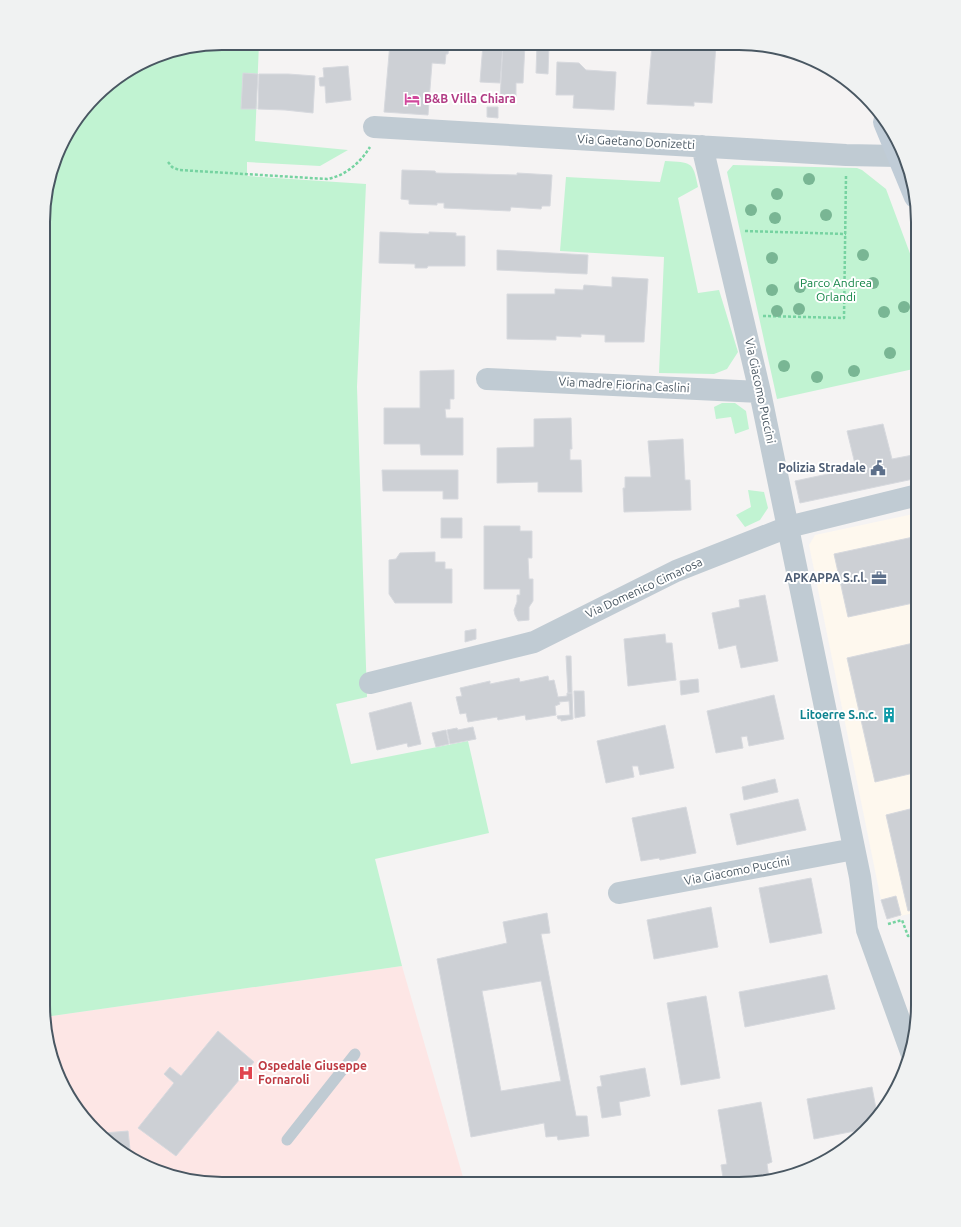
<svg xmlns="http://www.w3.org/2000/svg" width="961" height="1227" font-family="Ubuntu,sans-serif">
	<rect width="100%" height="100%" fill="#f5f3f3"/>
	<path fill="#fef8ee" d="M918,513v399l-31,7 -6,-19 -72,-355 6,-10z"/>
	<path fill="#fde6e5" d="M402,966l63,218h-255l-45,-9 -42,-21 -56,-60 -18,-43 -4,-34z"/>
	<path fill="#c1f3d2" d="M222,43h37l-4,98 93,9 -28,16 -73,-4v14l119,8 -9,203 10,310 -31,7 15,60 117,-23 21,92 -114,26 27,107 -357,51 -2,-12 2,-806 22,-66 37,-46 60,-34z
		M665,161c26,2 28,-1 33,26l-20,11 20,95 21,-3 19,62 -11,17 -13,5 -55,-1 5,-116 -104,-6 6,-74 94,5z
		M733,165l124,3 5,2 24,19 32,86v93l-141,31 -50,-227z
		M722,403h13l11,8 3,18 -14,5 -4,-17 -15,2 -2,-12z
		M748,490l16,2 4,16 -8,12 -15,7 -9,-12 15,-8z"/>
	<path fill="#cdd0d5" stroke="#d7d9de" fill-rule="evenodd" d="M390,43l59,1 -1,10h-2l-1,10 -13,-1 -4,52 -44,-3z
		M483,44h20l-3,39 -20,-1z
		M503,44h22l-2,39h-7v18l-16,-1z
		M537,44h12l-1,30 -12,-1z
		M692,44h24l-4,59 -18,-1v4l-47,-2 5,-59 40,1z
		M557,62l22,1 7,7 30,2 -2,38 -41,-2 1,-13h-18z
		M348,66l3,34 -25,3 -1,-17h-5l-1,-8 5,-1 -1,-9z
		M243,73l15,1 -2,35h-15z
		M259,74h29l27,2 -2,37 -28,-3 -27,-1z
		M487,107h11v11l-11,-1z
		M402,170l33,1 1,2 81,2v-2l35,2 -2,31h-8l-1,3 -30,-2 -1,4 -66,-3v-5h-7v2l-28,-1v-4l-8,-1z
		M380,232l49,2v-2l27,1v3h9v30h-37l-1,2h-12v-4l-36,-1z
		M497,250l91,5 -1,19 -90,-4z
		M612,277l36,2 -4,63h-39v-7l-24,-1v3l-25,-1v4l-49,-1v-45h48v-5l28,1 1,-5 28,2z
		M454,370v29h-4v10h-5l1,9h17v37h-42l-1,-11h-36v-36h36v-37z
		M571,418l1,31h-2v11h11l1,32h-44v-10l-41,1v-35l37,-1v-28z
		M883,424l9,35 26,-5v24l-118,25 -5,-22 61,-13 -9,-37z
		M683,439l2,41h5l1,30 -67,2 -1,-24h2v-11h26l-3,-36z
		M382,470h76v29h-15v-8h-60z
		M441,518h21v20h-21z
		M484,526h36v5h12v27h-4l1,21h4v22l-4,6v13l-11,1 -3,-6 -1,-5 3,-8v-7h3v-6h-36z
		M918,536v66l-70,15 -14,-63z
		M435,552v10h10v7h7v34h-57l-6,-9v-34l7,-1 4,-6z
		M765,595l13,66 -37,7 -5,-23 -17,4 -7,-36 28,-6 -1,-7z
		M476,629v10l-11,3v-11z
		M665,634l1,9h6l4,37 -48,6 -4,-47z
		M918,642v130l-43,10 -28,-124z
		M566,656h5l1,37h-4z
		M548,676l1,5 5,-1 4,17 9,-1v-3h5l1,26 -12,2v-2h-3l-1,-3 13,-1 -1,-14 -10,1 1,2 -5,2 1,9 -30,5 -1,-5 -27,5 -1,-3 -29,5 -2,-9 -6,1 -4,-17 6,-1 -2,-8 30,-7v3l29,-6 1,4z
		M698,679l1,13 -18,3 -1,-14z
		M574,691h10l1,25 -10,2z
		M774,695l10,44 -35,7 -2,-10 -6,1 2,11 -27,5 -9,-42z
		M411,702l10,42 -13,3 -1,-4 -30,7 -8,-37z
		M665,725l9,43 -34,7 -2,-9h-6l2,11 -28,6 -9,-42z
		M473,727l3,12 -26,5 -3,-14 10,-2 1,2z
		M446,730l3,14 -13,3 -4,-14z
		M775,779l3,13 -34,8 -2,-13z
		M798,799l8,31 -69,15 -7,-31z
		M686,807l10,46 -36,7 -1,-2 -18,3 -9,-43z
		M918,807v102l-10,2 -22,-96z
		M811,878l11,55 -52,10 -11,-55z
		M896,896l5,19 -14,4 -6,-19z
		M711,907l7,40 -64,12 -7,-39z
		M547,913l3,20 -9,1 35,182h11l2,20 -31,4 -1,-4 -11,1 -2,-14 -73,14 -34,-178 70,-16 -4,-21zM541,981l20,100 -60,10 -19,-100z
		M827,975l8,34 -90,18 -6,-35z
		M706,996l14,82 -39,7 -14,-82z
		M218,1031l36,31 -78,94 -38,-28 36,-45 -10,-9 6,-7 11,9z
		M645,1068l5,28 -31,6 2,13 -19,3 -5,-31 5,-1 -2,-10z
		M872,1087l5,27 -17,16 -46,9 -7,-40z
		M761,1102l11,60 -5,2 2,14 -19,6h-26l-3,-19 6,-1 -9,-54z
		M128,1131l3,27 -8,-4 -19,-21z"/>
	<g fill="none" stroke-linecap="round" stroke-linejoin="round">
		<path stroke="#76d3a1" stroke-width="2.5" stroke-dasharray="3 2" stroke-linecap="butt" d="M168,162l4,5 7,3 148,9c18,-3 33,-16 43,-32
			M745,231l101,3
			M763,316l81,2 2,-142
			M888,924l14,-4 6,16 10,-2"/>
		<path stroke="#c0cbd3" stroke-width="11" d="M287,1140l68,-86"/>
		<path stroke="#c0cbd3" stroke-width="22" d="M374,127l472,28 52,1
			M702,146l58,246 100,485 7,53 44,122
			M487,379l273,13
			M370,683l164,-41 142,-71 112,-44 130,-32
			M619,893l235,-44"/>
		<path stroke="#c0ccd7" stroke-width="22" d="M884,122l31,75"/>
	</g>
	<g fill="#79b694">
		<circle cx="809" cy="179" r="6"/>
		<circle cx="777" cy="194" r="6"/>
		<circle cx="751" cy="210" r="6"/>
		<circle cx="826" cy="215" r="6"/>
		<circle cx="775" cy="218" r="6"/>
		<circle cx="863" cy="255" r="6"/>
		<circle cx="772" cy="258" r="6"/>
		<circle cx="873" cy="283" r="6"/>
		<circle cx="800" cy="287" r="6"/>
		<circle cx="772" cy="290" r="6"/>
		<circle cx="904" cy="307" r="6"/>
		<circle cx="799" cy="309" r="6"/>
		<circle cx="777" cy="311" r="6"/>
		<circle cx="884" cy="312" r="6"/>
		<circle cx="890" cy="353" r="6"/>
		<circle cx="784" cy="366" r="6"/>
		<circle cx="854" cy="371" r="6"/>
		<circle cx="817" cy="377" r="6"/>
	</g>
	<defs>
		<g id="hotel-bare" transform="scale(1.2)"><path d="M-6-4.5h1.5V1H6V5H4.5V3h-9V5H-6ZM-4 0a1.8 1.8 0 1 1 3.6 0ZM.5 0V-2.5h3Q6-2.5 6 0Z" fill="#d1479c" stroke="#fff" stroke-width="2.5" paint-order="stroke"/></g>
		<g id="civic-bare" transform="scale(1.2)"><path d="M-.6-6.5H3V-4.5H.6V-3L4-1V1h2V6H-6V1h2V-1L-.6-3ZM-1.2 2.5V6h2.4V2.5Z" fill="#5c6f8a" stroke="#fff" stroke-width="2.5" paint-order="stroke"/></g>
		<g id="office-bare" transform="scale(1.2)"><path d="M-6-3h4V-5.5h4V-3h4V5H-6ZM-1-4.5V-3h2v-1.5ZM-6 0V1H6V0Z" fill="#5c6f8a" stroke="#fff" stroke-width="2.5" paint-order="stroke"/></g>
		<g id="building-bare" transform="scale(1.2)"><path d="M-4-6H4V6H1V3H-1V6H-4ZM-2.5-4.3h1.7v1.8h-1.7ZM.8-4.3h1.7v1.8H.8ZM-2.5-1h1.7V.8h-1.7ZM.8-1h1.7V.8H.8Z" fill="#0f9aa8" stroke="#fff" stroke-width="2.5" paint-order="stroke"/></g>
		<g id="hospital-bare" transform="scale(1.2)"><path d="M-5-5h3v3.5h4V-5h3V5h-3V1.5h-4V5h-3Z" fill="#e0444e" stroke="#fff" stroke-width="2.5" paint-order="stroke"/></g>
	</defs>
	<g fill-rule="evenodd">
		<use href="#hotel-bare" x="412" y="99"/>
		<use href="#civic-bare" x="878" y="468"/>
		<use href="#office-bare" x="879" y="578"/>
		<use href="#building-bare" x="889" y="715"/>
		<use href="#hospital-bare" x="246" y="1073"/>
	</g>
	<g text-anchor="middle" stroke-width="4" stroke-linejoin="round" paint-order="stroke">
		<g font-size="12" font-weight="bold" fill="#b23c85" stroke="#fff" text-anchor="start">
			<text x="424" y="103">B&amp;B Villa Chiara</text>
		</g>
		<g font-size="12" fill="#495762" stroke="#fff">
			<text transform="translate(636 142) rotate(3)" y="4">Via Gaetano Donizetti</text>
			<text transform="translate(624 385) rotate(3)" y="4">Via madre Fiorina Caslini</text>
			<text transform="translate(760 391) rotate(78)" y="4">Via Giacomo Puccini</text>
			<text transform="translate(644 588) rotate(-25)" y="4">Via Domenico Cimarosa</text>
			<text transform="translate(737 871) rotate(-11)" y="4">Via Giacomo Puccini</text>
		</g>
		<g font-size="12" fill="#138446" stroke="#fff">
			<text x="836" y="287">Parco Andrea<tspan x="836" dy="14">Orlandi</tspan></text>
		</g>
		<g font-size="12" font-weight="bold" fill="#4e5e75" stroke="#fff" text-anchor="end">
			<text x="866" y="472">Polizia Stradale</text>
			<text x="867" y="582">APKAPPA S.r.l.</text>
		</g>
		<g font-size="12" font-weight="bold" fill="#0d838f" stroke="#fff" text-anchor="end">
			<text x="877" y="719">Litoerre S.n.c.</text>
		</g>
		<g font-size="12" font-weight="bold" fill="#be3a42" stroke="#fff" text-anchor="start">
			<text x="258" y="1070">Ospedale Giuseppe<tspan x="258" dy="14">Fornaroli</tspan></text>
		</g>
	</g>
	<path d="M0 0H961V1227H0ZM222 50H739A172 172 0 0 1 911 222V1005A172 172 0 0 1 739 1177H222A172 172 0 0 1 50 1005V222A172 172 0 0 1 222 50Z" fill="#f0f2f2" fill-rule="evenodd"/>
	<path fill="none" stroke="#495762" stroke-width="2" d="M222 50H739A172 172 0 0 1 911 222V1005A172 172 0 0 1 739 1177H222A172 172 0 0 1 50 1005V222A172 172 0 0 1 222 50Z"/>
</svg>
